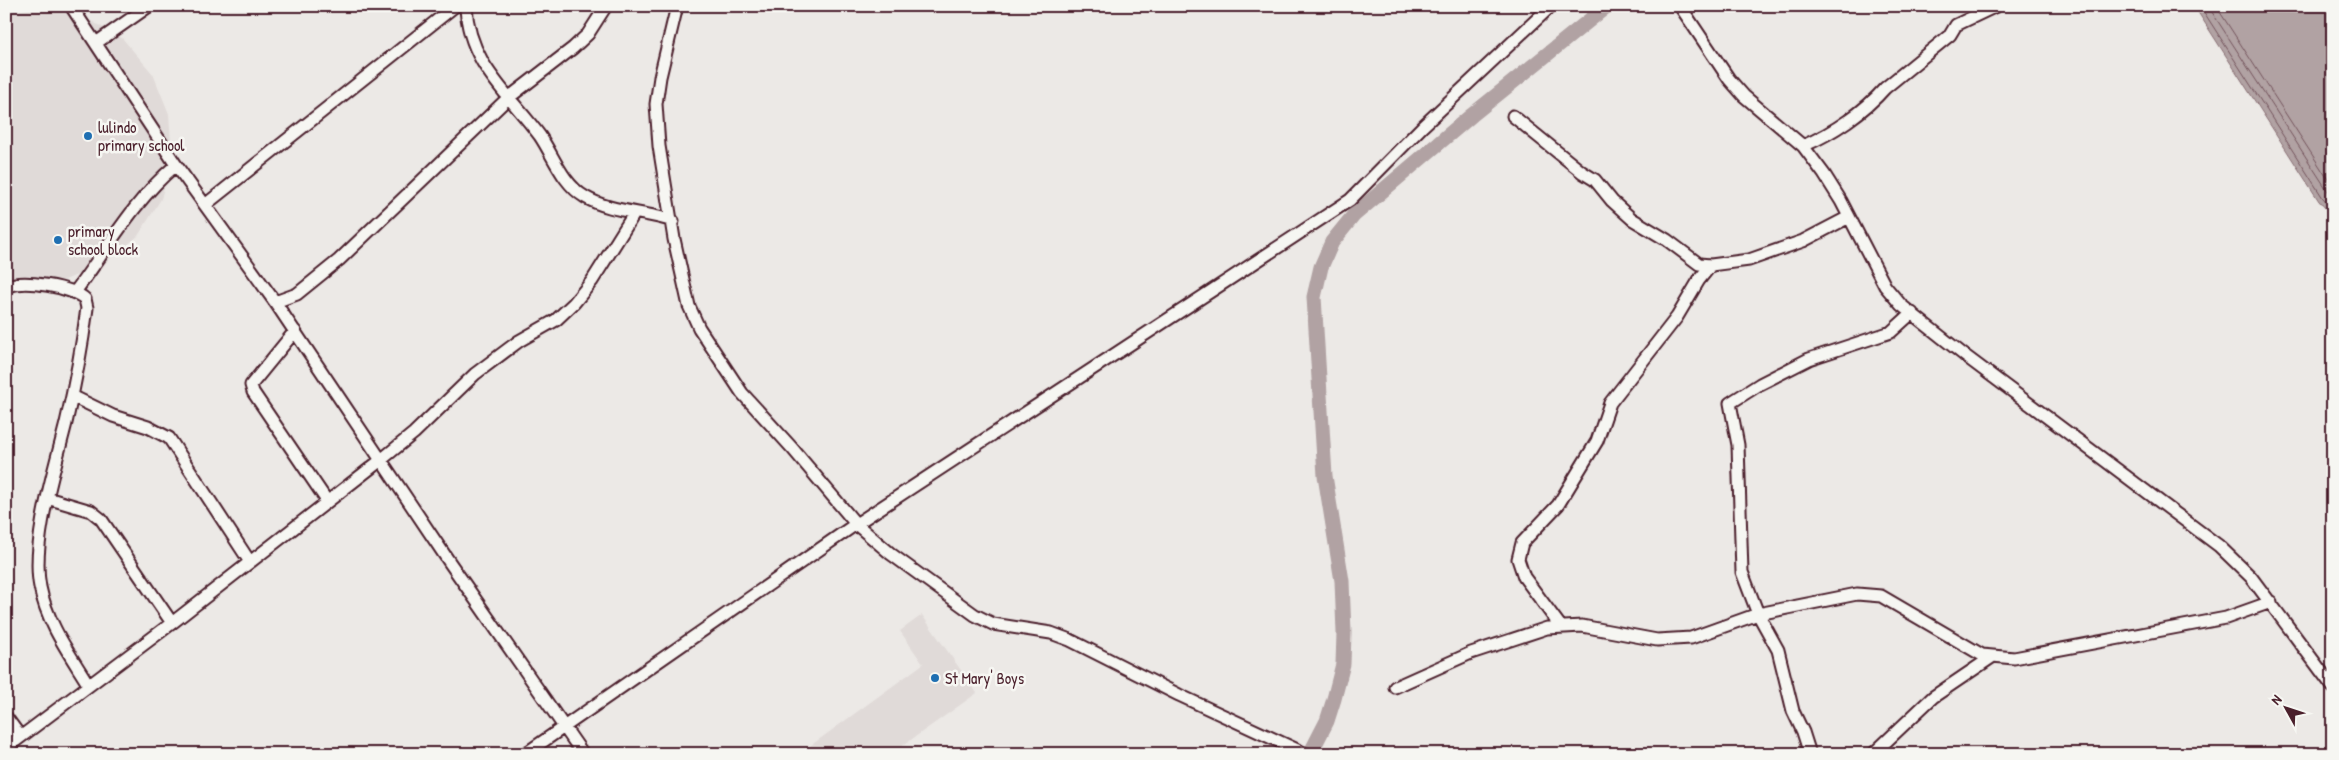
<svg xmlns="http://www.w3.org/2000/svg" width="2339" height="760" font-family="'Patrick Hand',sans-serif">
	<rect width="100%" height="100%" fill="#ece9e6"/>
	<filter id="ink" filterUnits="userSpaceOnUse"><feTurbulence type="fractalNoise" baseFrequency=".02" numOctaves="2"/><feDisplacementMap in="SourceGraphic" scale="10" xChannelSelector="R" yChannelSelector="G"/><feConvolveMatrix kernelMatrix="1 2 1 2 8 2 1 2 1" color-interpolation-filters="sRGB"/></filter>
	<g filter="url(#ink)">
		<path fill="#e0dad8" d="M33,8l47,7 42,23 31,36 16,40 3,43 -11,42 -23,37 -33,27 -40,17 -43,3 -16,-4v-266z
			M922,615l55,78 -86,61h-92l124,-90 -23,-33z"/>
		<path fill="#b1a2a3" stroke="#886e73" d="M2194,6h139v211l-14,-16z"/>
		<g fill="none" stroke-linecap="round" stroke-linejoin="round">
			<path stroke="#73535b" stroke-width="1" d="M2200,6l123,192 10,11
				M2208,6l125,193
				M2216,6l117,181"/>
			<path stroke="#b1a2a3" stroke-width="15" d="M1310,754l17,-33 7,-22 9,-35 1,-31 -2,-52 -17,-105 -11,-179 7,-30 11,-25 22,-27 118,-100 135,-109"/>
			<g stroke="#4a1f2b" stroke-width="15">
				<path id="minor" d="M71,6l105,159 99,137 175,261 133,191
					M466,6c2,57 43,88 74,130 14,21 23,48 45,61 27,16 59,14 88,24
					M677,6l-17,71 -4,27 3,42 15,93 15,67 10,22 43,65 50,55 64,76 35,30 84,61 18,9 58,9 19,7 109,55 127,59
					M1680,6l49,73 15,17 59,50 21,28 17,27 44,85 16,19 63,50 255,191 32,31 82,110
					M96,43l53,-37
					M1513,116l69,56 13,8 17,21 20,18 35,21 32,24 12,1 38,-5 54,-19 46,-24
					M1803,146c30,-13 61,-34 82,-58l65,-53 6,-10 40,-19
					M205,205l250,-199
					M6,287c14,-9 67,0 79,12l2,9c-5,39 -12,77 -21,115 -11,45 -35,119 -26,164 7,36 29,66 48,97
					M75,292c32,-43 59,-92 101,-127
					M275,302l22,-8 42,-34 168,-161 66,-51 15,-14 18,-28
					M295,331l-44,54 2,7 74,109
					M72,396l41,20 35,11 21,11 81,124
					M47,498l44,13 10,8 71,104
					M1561,627l-37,-50 -6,-18 4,-16 36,-38 39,-64 13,-38 67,-86 22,-37 12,-15
					M1395,687l76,-34 76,-25 35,-2 75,14 34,-2 67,-24 99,-20 24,2 101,59 32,3 212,-40 45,-16
					M6,717l14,19
					M6,748l166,-125 209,-163 33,-27 61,-59 44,-33 37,-21 18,-17 18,-22 42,-67
					M525,754l331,-230 494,-324 73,-74 128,-120
					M1810,754l-7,-22 -10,-21 -15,-61 -20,-36 -16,-42 -4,-127 -8,-42 30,-19 49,-25 82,-27 21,-19
					M1873,754l60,-57 59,-40"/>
			</g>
			<use href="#minor" stroke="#f6f6f2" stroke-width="11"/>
		</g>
	</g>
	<g fill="#1f6fb2" stroke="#f6f6f2" stroke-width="2">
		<circle cx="88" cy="136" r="5"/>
		<circle cx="58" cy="240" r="5"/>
		<circle cx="935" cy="678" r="5"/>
	</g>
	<g text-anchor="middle" stroke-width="5" stroke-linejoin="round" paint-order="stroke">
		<g font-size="16" fill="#4a1f2b" stroke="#f6f6f2" text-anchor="start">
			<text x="98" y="133">lulindo<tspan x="98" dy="18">primary school</tspan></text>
			<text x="68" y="237">primary<tspan x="68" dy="18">school block</tspan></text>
			<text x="945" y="684">St Mary' Boys</text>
		</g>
	</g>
	<rect width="2339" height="760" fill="none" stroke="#f6f6f2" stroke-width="25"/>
	<rect x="12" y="12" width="2314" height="735" fill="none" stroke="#4a1f2b" stroke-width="2" filter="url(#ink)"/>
	<g transform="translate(2286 708) rotate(310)" stroke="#f6f6f2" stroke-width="4" paint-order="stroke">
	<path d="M0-4L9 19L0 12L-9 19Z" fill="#4a1f2b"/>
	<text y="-8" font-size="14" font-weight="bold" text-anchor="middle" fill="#4a1f2b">N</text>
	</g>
</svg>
